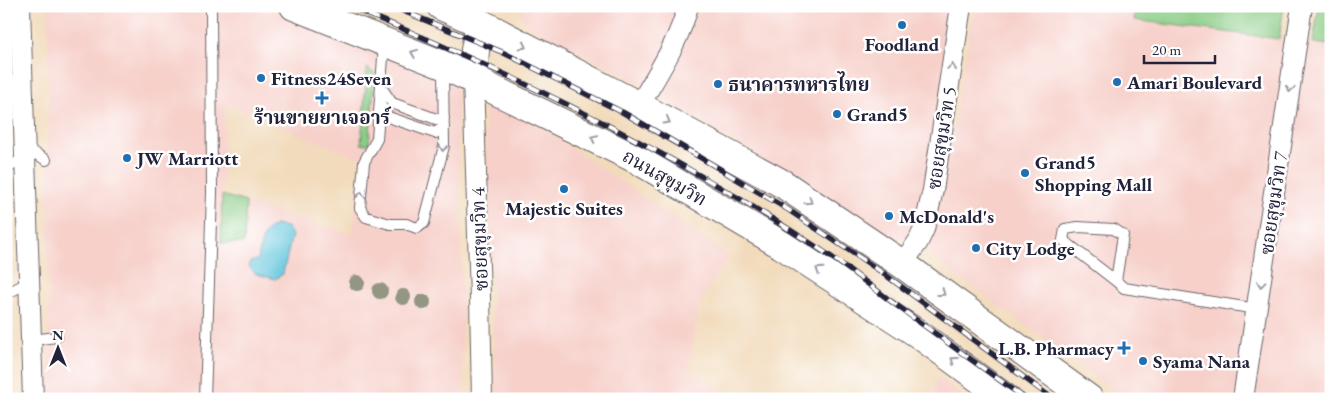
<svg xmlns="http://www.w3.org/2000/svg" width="1337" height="405" font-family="'EB Garamond','Noto Serif Thai',serif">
	<rect width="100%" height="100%" fill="#fff"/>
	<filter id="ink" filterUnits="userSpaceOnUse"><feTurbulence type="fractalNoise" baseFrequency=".02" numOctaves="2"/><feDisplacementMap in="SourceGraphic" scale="10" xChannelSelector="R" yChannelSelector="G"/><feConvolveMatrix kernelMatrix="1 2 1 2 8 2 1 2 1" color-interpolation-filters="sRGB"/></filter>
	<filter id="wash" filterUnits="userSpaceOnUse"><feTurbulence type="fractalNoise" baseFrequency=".0096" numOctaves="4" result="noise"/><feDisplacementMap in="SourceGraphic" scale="20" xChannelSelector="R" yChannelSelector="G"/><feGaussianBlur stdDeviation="1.12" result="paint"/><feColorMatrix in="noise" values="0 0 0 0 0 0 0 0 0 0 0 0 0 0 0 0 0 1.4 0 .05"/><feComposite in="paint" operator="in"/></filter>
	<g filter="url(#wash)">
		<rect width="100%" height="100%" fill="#f2dbbc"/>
		<path fill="#f7d0ca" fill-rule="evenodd" d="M48,6h215l194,76 5,188 1,129h-415zM225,104l135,55 -7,76 -131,-40z
			M517,6h438l-33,213 -6,9 -15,10 -11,2 -252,-158 -104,-52 -12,-13z
			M975,6h161l-1,14 196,25v354h-205l-197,-144z
			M6,98l6,301h-6z
			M492,103l21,5 216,147 -31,51 -10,65 31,15 -1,13h-222l-11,-288z
			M939,378h1l29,21h-36l2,-14z"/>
		<path fill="#88cb83" stroke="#55765f" d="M1136,6h148l-5,33 -145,-19z
			M1319,6h12v39l-18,-2z
			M367,68l8,6 -6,70h-8z
			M222,195l24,7 -2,41h-23z"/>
		<path fill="#5fc4dc" stroke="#40738c" d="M275,225l12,2 5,8 -9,39 -8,5 -19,-5 -7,-7 1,-5 8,-3c3,-13 3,-28 17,-34z"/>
	</g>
	<g filter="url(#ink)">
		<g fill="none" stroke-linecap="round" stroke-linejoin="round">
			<g stroke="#6b6368" stroke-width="12">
				<path id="lane" d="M384,44l-7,95 -13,23 -4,46 6,9 24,7h16l11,4 7,-5 20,-77 -1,-78
					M381,87l11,16 47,17 5,-2
					M380,104l8,13 47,16 9,-6
					M25,147l21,13
					M6,169l19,-12
					M1116,281l7,-46 -9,-6 -36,-2 -13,2 -2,11 53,41 8,7 133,21
					M6,294l23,-12
					M31,340l26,-3
					M205,399l7,-206 -1,-187
					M977,399l7,-16"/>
			</g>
			<g stroke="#6b6368" stroke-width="22">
				<path id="street" d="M20,6l13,393
					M473,78l7,220 2,101
					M639,106c18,-32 40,-64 49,-100
					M902,264l16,-22 6,-13 9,-39 28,-184
					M1243,399l59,-393"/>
			</g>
			<g stroke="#6b6368" stroke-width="30">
				<path id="primary" d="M294,6l149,59 195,95 142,84 137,89 90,66
					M441,6l39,17 159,83 144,78 119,80 187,135
					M473,78l2,-28 5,-27"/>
			</g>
			<use href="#lane" stroke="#fff" stroke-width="10"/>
			<use href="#street" stroke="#fff" stroke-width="20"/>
			<use href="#primary" stroke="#fff" stroke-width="28"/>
			<g stroke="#22223b" stroke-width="5.5">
				<path id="rail" d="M348,6c163,66 320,144 467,240 25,16 49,35 73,53 46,34 92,67 138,100
					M391,6l111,46 122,61 74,43 89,53 96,64 170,126"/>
			</g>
			<use href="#rail" stroke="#fff" stroke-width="4" stroke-dasharray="11" stroke-linecap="butt"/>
		</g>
		<g fill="#939683">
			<circle cx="357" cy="283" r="8"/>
			<circle cx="380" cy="291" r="8"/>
			<circle cx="403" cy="297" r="8"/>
			<circle cx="423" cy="302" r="8"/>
		</g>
		<defs><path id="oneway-chevron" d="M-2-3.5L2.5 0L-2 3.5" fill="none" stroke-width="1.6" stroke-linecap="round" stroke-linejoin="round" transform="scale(1.25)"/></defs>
		<g stroke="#9c9ca7">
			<use href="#oneway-chevron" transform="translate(523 46) rotate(27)"/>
			<use href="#oneway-chevron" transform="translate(414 53) rotate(-158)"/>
			<use href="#oneway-chevron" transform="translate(952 67) rotate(-82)"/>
			<use href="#oneway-chevron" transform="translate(1290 89) rotate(98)"/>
			<use href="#oneway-chevron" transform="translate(667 121) rotate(29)"/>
			<use href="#oneway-chevron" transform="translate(594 138) rotate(-154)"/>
			<use href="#oneway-chevron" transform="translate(443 148) rotate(99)"/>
			<use href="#oneway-chevron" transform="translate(361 195) rotate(-84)"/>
			<use href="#oneway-chevron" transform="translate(809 201) rotate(34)"/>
			<use href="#oneway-chevron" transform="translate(819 270) rotate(-147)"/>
			<use href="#oneway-chevron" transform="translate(1261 284) rotate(98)"/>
			<use href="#oneway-chevron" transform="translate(942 293) rotate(36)"/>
			<use href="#oneway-chevron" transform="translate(954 360) rotate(-144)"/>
		</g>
	</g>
	<g fill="#1f6fb2" stroke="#fff" stroke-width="2">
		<circle cx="902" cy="25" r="5"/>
		<circle cx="261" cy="78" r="5"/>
		<circle cx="1117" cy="82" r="5"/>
		<circle cx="718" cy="84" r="5"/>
		<path d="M319.5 90.5h5v5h5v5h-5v5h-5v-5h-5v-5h5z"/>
		<circle cx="837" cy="114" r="5"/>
		<circle cx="127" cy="158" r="5"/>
		<circle cx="1025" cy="173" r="5"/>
		<circle cx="564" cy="189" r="5"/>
		<circle cx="889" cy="216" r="5"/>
		<circle cx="976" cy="248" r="5"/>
		<path d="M1121.5 340.5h5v5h5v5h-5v5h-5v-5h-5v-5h5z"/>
		<circle cx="1143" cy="361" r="5"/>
	</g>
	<g text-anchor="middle" stroke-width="5" stroke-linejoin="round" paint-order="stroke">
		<g font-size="19" font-weight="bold" fill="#22223b" stroke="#fff" text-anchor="start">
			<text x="902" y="51" text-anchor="middle">Foodland</text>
			<text x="271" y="85">Fitness24Seven</text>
			<text x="1127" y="89">Amari Boulevard</text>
			<text x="728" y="91">ธนาคารทหารไทย</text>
			<text x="847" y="121">Grand5</text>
			<text x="322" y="124" text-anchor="middle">ร้านขายยาเจอาร์</text>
			<text x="137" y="165">JW Marriott</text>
			<text x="1035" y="169">Grand5<tspan x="1035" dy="22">Shopping Mall</tspan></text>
			<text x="564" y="215" text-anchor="middle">Majestic Suites</text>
			<text x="899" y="223">McDonald's</text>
			<text x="986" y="255">City Lodge</text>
			<text x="1114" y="355" text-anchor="end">L.B. Pharmacy</text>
			<text x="1153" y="368">Syama Nana</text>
		</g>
		<g font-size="19" fill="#22223b" stroke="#fff">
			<text transform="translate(941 138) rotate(-81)" y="7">ซอยสุขุมวิท 5</text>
			<text transform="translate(665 177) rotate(30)" y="7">ถนนสุขุมวิท</text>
			<text transform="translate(1273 203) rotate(-82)" y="7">ซอยสุขุมวิท 7</text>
			<text transform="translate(479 239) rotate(-92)" y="7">ซอยสุขุมวิท 4</text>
		</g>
	</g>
	<rect width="1337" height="405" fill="none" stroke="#fff" stroke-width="25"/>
	<g transform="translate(58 348)" stroke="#ffffff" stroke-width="4" paint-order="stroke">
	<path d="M0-4L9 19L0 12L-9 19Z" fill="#22223b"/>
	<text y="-8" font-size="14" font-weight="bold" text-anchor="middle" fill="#22223b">N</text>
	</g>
	<path d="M1144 55v8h71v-8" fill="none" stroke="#22223b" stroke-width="2.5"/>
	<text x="1152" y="55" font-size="15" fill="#22223b" stroke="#ffffff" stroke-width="4" paint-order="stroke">20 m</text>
</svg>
